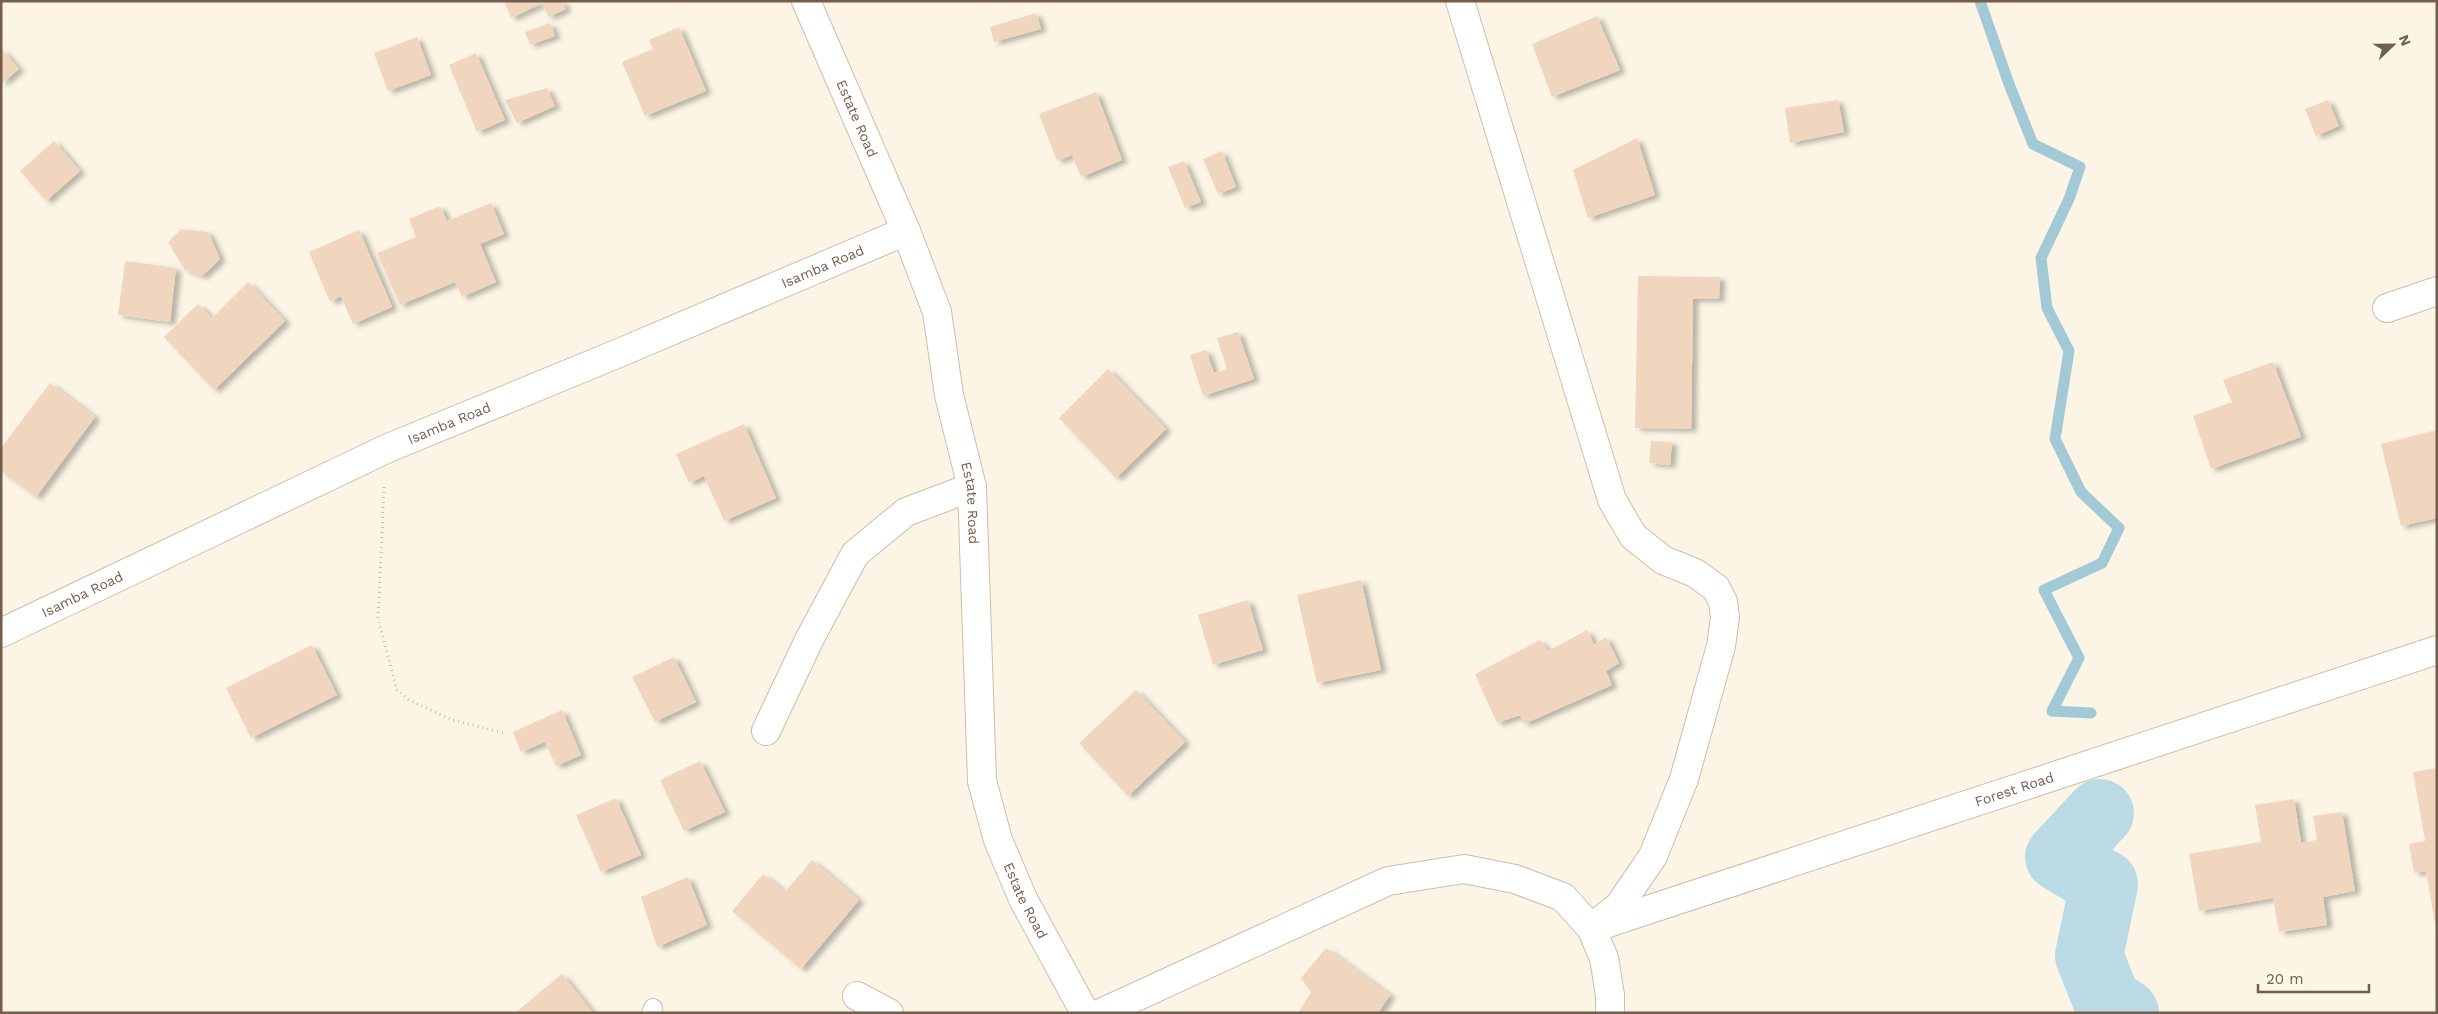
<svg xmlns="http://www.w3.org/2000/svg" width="2438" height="1014" font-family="'Work Sans',sans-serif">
	<defs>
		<filter id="shadow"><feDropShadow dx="5.5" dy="3" stdDeviation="2.5" flood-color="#0004"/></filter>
	</defs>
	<rect width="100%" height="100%" fill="#fcf5e5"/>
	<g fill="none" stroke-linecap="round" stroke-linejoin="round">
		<path stroke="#a1cad6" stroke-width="11" d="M1980,1l29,83 24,60 47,23 -11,32 -28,59 6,50 22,43 -14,88 26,53 38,36 -17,35 -58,27 35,68 -27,53 39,2"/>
		<path stroke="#badbe5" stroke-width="68" d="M2100,813l-41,44 45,27 -15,72 18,45 18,12"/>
	</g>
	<path fill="#f0d6be" filter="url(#shadow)" d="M504,1h58l4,8 -18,8 -5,-14 -32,15z
		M1036,13l5,16 -47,13 -4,-15z
		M1597,16l23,54 -68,27 -20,-53z
		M550,23l5,13 -25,9 -5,-13z
		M679,27l27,64 -61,25 -23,-54 31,-13 -4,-9z
		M417,37l14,38 -43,16 -14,-38z
		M1,48l18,21 -18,15z
		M476,53l29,67 -28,12 -28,-67z
		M547,88l8,18 -38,17 -12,-23z
		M1096,92l26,68 -41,17 -9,-22 -15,6 -18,-47z
		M1838,100l6,32 -54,11 -5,-35z
		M2328,100l11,26 -23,10 -11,-27z
		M1637,138l18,57 -67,23 -15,-48z
		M54,141l26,30 -34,30 -26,-30z
		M1222,151l14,36 -18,7 -15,-35z
		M1184,161l17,41 -16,6 -17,-41z
		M491,203l13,31 -24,10 16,38 -34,15 -7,-15 -55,23 -23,-52 39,-16 -7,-18 31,-13 7,15z
		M181,229l27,3 12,27 -18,17 -17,-6 -17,-28z
		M359,230l33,77 -39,17 -12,-28 -11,6 -21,-50z
		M125,261l51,7 -6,54 -52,-7z
		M1638,276l82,1 -1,22h-26l-2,130 -56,-1z
		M248,282l37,39 -71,69 -50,-53 34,-33 14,14z
		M1238,332l16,47 -51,17 -13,-41 16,-5 8,23 13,-4 -10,-31z
		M2273,362l28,75 -90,32 -18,-53 39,-14 -9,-22z
		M1108,369l58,60 -50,49 -57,-60z
		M50,383l45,34 -59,80 -35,-26v-23z
		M744,424l32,74 -52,23 -20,-45 -15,7 -13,-29z
		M2437,430v88l-36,8 -20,-82z
		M1651,441l21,1 -2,23 -21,-2z
		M1361,580l20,90 -64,13 -20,-88z
		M1248,600l15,50 -50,15 -15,-50z
		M1587,630l7,15 12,-8 13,26 -13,8 6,14 -88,39 -4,-9 -23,8 -22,-49 65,-34 8,11z
		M312,645l25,50 -86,43 -25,-50z
		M674,657l22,45 -41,20 -23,-45z
		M1136,690l49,52 -57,54 -49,-53z
		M562,710l19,45 -25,11 -11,-24 -24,10 -8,-20z
		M700,761l25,51 -41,19 -24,-51z
		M2437,768v161l-1,1 -10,-59 -12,2 -5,-29 16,-3 -12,-69z
		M616,798l25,57 -40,17 -25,-57z
		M2294,799l7,44 16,-3 -4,-24 29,-4 13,79 -32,6 4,28 -48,7 -6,-34 -74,13 -10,-57 72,-12 -6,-37z
		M812,860l47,40 -58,69 -69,-58 31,-37 22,18z
		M688,877l19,48 -50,22 -16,-50z
		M1326,948l64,47 -12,18h-80l13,-21 -10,-14z
		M562,974l31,39h-78z"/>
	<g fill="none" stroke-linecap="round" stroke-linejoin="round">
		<g stroke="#cdbdac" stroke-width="20">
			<path id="lane" d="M651,1013l2,-5"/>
		</g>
		<g stroke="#cdbdac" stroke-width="30">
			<g id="street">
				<path id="s1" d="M806,1l100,230 31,81 12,83 23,92 10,294 16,59 25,59 62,114"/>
				<path d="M1460,1l152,499 21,36 30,24 32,13 21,15 7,14 2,15 -4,29 -37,133 -31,77 -34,50 -28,22"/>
				<path d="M2387,308l50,-17"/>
				<path id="s2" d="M1,633l385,-184 233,-96 287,-122"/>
				<path d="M766,731l43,-91 46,-86 51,-42 66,-25"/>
				<path id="s3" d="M1602,925l835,-275"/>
				<path d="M857,996l32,17"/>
				<path d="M1101,1013l287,-132 76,-12 51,10 48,18 28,31 13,30 6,37v18"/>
			</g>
		</g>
		<path stroke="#d5b9a1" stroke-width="3" stroke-dasharray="1 4" stroke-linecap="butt" d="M384,487l-6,132 19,71 12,10 43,20 53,13"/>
		<use href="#lane" stroke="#fff" stroke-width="18"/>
		<use href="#street" stroke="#fff" stroke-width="28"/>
	</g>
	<g text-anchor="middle" stroke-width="4.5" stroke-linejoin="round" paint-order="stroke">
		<g font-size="14" fill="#745d4b" stroke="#fef8eb">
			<text dy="5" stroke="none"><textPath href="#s1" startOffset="128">Estate Road</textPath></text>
			<text dy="5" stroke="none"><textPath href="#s2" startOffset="900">Isamba Road</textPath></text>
			<text dy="5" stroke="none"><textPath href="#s2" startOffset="495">Isamba Road</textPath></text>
			<text dy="5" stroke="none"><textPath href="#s1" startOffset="532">Estate Road</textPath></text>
			<text dy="5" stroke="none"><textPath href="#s2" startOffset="90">Isamba Road</textPath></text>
			<text dy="5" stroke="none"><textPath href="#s3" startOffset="434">Forest Road</textPath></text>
			<text dy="5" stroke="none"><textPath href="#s1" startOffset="938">Estate Road</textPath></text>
		</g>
	</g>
	<rect width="2438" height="1014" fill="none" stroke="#745d4b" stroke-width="5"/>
	<g transform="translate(2393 45) rotate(68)" stroke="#fef8eb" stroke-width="4" paint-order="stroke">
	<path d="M0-4L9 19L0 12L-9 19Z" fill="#745d4b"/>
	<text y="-8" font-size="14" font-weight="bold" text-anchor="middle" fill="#745d4b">N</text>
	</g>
	<path d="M2258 984v8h111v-8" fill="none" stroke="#745d4b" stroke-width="2.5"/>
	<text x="2266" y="984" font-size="15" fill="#745d4b" stroke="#fef8eb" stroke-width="4" paint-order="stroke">20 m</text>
</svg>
